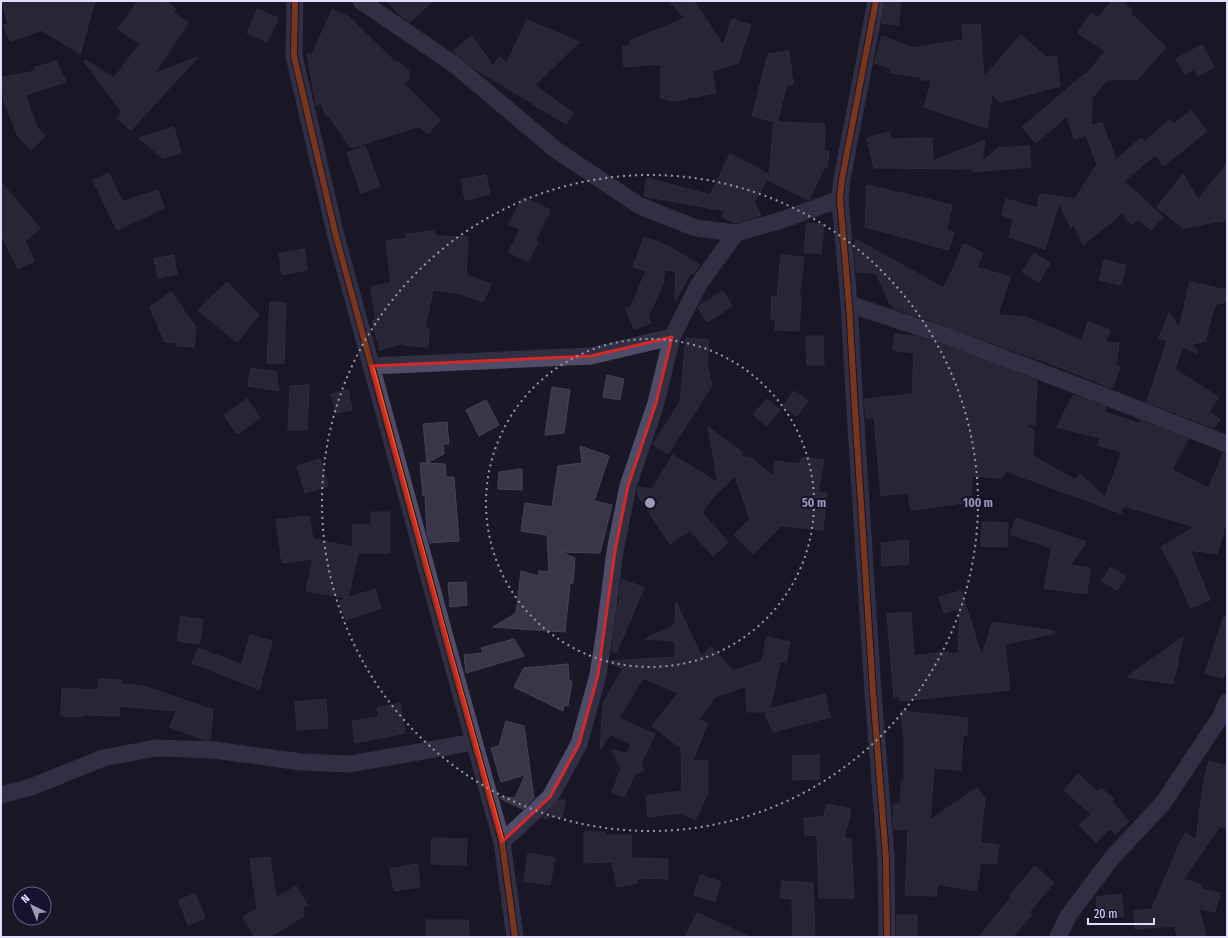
<svg xmlns="http://www.w3.org/2000/svg" width="1228" height="938" font-family="'Fira Sans Condensed',sans-serif">
	<rect width="100%" height="100%" fill="#1a1727"/>
	<path fill="#3a3648" stroke="#48425a" d="M2,1h93l-15,53 -38,-24 -32,11 -6,-16 4,-1z
		M138,1h28l10,8 -3,3 15,11 -34,51 44,-17 -67,73 -14,-12 5,-6 -38,-51 1,-1 29,18 26,-34 -22,-15z
		M387,1h46l-23,21 -11,-8z
		M669,1h25l29,44 9,-26 19,6 -13,38 -26,8 4,22 -43,8 -12,-3v-34l-37,3 -2,-21h8v-5l55,-23z
		M886,1h15l-3,24 -16,-2z
		M1112,1h9l11,9 -2,3 36,34 -28,32 -31,1 -15,18 -1,27 11,-2 14,37 25,-22 4,4 24,-22 5,4 17,-13 16,20 -44,35 -7,-12 -32,27 39,36 -12,13 -13,-11 -6,6 -10,-12 -39,32 -9,-21 -3,4 -12,-25 -14,46 -36,-12 5,-18 -12,-4 4,-16 31,9 3,-14 35,5 22,-35 -11,-29 -12,4 -7,-23 -31,27 -14,-16 63,-53h2l18,-23 -27,-18 13,-20 7,5z
		M257,9l21,9 -11,24 -20,-9z
		M332,10l17,7 47,46 1,-2 12,10v7l-5,6 36,36 -12,14 -9,-8 -68,22 -23,-33h-2l-5,-12 -5,2 -9,-51 6,-1z
		M527,20l52,22 -44,43 38,28 -7,11 -92,-56 -21,-17 19,-15 21,30 6,-9 8,6z
		M980,24l4,53 37,-42 25,22 10,-1 4,30 -60,16 -8,-9 -5,35 -63,-21 8,-27h-11l1,-3 -32,-4 1,-5 -17,-5 8,-27 31,12 50,-8 -1,-15z
		M1202,45l12,22 -16,9 -4,-7 -9,5 -9,-15z
		M789,51l4,34 -6,-1 -10,38 48,2 -1,27h5l-2,17h-3l-15,32 -41,-20v-2l-14,24 7,13 -25,8 -14,-6 3,-6 -81,-15 3,-18 63,17 20,-41 22,11 17,10 5,-53h2l-24,-6 16,-62z
		M56,61l10,21 -41,13 12,32 8,9 -14,14 -13,-14 -14,-35 -3,-23 34,-7 -1,-3z
		M174,127l7,26 -18,5 -24,-20z
		M889,132l2,7 41,-1 1,23 52,-21 -3,22 16,-14 31,-2 2,21 -60,5 3,-3 -100,-1 -7,-30z
		M365,146l15,40 -19,7 -14,-40z
		M1227,164v56l-44,8 -26,-21 26,-33 15,26z
		M109,173l13,29 36,-12 6,18 -47,22 -24,-50z
		M486,175l4,19 -25,6 -4,-20z
		M1,182l39,46 -15,13 9,20 -16,8 -14,-29 -3,-1z
		M867,185l85,20 -6,25 8,2 -5,18 -84,-23z
		M523,197l27,13 -15,31 3,1 -10,20 -19,-10 11,-23 -11,-5z
		M807,223l17,2 -3,29 -17,-2z
		M434,231l1,5 33,1 -2,38 25,9 -8,18 -24,-9 -26,-3 -8,38h4l-1,19 -24,-2v-2l-24,7 -8,-29 4,-1 -5,-33 20,-4 -5,-42 21,-3 -1,-4z
		M644,237l22,8 34,20 -6,8h-3l-16,27 1,-29 -11,-1 -2,13 -15,34 3,6 -17,6 -8,-20 5,-2 15,-36 -13,-4z
		M855,239l89,49 20,-44 19,9 -6,14 33,10 -12,38 29,2 55,24 6,-19 22,8 -5,12 14,1 -3,22 4,2 -8,21 -73,-29v1l-87,-32 -58,-20 -5,-6 -13,-29 -20,-1 -1,-20z
		M304,249l3,21 -25,5 -3,-21z
		M1034,253l16,10 -11,19 -17,-10z
		M174,255l3,19 -19,4 -4,-19z
		M781,255l23,2 -5,41h2l-2,33 -24,-1 1,-10h-5l1,-24 5,1z
		M1104,260l22,5 -5,20 -22,-5z
		M227,282l32,33 -22,27 -39,-32z
		M1190,282l37,8v11l-12,4 -10,36 -13,3 6,9 -16,-6 -7,22 43,28 -9,15 11,7 -6,9 -67,-26 20,-61 -8,-3 10,-25 10,15z
		M723,291l9,15 -25,16 -9,-14 2,-3z
		M171,292l25,35 -2,20 -17,-1v-3l-12,-1 -15,-35z
		M270,302l16,1 -2,60h-17z
		M895,334l19,2 32,10 91,35 -2,45 -10,-3 9,8 -1,25 42,24 5,-6 25,23 17,-45 -24,-7 2,-7 -43,-11 16,-32 33,12 -2,5 36,12 1,-3 47,18 -16,31 37,18 14,-35 4,1v65l-10,35 -27,-4 20,50 -20,8 -12,-30 -17,-31 34,-20 -67,-20 -5,-1 -2,6 2,2 -117,-43 -4,7 -30,-2 -1,26 -60,8 -3,-17 -27,3 -7,-79 -8,1 -2,-19 48,-5 2,-41 -21,-3z
		M806,336h17l1,29h-17z
		M686,338l23,2 -2,27 5,18 -44,69 -15,-10 27,-42z
		M251,368l25,4 3,19 -31,-5z
		M607,375l17,4 -4,21 -17,-3z
		M309,385l-2,45h-19l2,-44z
		M552,387l18,3 -6,43 -19,2z
		M348,390l4,20 -16,3 -5,-19z
		M794,391l14,10 -11,15 -14,-10z
		M247,399l13,19 -23,16 -13,-19z
		M767,399l13,11 -14,16 -13,-12z
		M486,400l13,25 -20,11 -13,-26z
		M447,422l2,22h-6l1,10 -17,9 18,1 1,13h8l5,64 -29,2 -3,-10 -2,-38 -2,1 -3,-33h7l-4,-39z
		M708,427l19,14 1,3 1,-2 14,11 -3,3 13,2 -1,1 21,17 2,-15 25,3 2,-7 22,3 -6,32 9,1 -4,37 -42,-4 -28,28 -19,-19 16,-16 -15,-43 -24,23 -9,14 26,29 -15,14 -23,-26 -20,14 -33,-50 1,-5v-2l14,2 21,-34 45,28z
		M580,446l29,10 -15,45 18,4 -12,48 -40,-1 15,6 -2,25h-3l-5,49 -72,-5 23,-14 5,-42 17,5 1,-5 10,1 -2,-37 -26,-4 4,-28 27,4 6,-41 24,-3z
		M320,459l8,27 -23,7 -8,-27z
		M522,469v21l-24,-1 1,-17z
		M371,512h19v41h-32l-10,45 27,-9 6,19 -35,12 -7,-19 8,-3 -41,-7 7,-32 -31,4 -6,-43 33,-4 4,23 40,8v-22h18z
		M1016,518l70,24 -16,23 20,3 -3,26 -43,-6 8,-40 -42,-14z
		M982,522l26,1 -1,24 -26,-1z
		M909,540l-1,6 1,18 -27,2 -1,-23z
		M1111,567l15,10 -9,13 -15,-9z
		M622,579l22,9 -28,65 -4,-2 6,-46 3,-7 -2,-1z
		M466,582l1,23 -17,2 -2,-24z
		M961,591l21,66 10,-35 63,9v2l-50,11 5,46 -110,11 -1,-5 -5,1 -7,-83 24,-2 3,44 30,-4 14,2 2,-46 -16,5 -5,-16z
		M676,602l25,54 10,-9 22,24 29,-10 5,-24 23,5 -4,21 -6,-2 -10,48 55,-15 5,23 -57,15 -8,-20h-18l-1,-26 -31,11 -17,23 9,3 -14,38h15v32l-13,27 -15,-7 -32,4 -2,-21 36,-5 -1,-43 -29,-22 26,-33 -35,-15 -24,40 36,16 -14,29 3,7 -9,4 -11,23 -12,-5 9,-23 -9,-19 15,4 4,-10 -21,-10 -10,16 3,-47 20,-34 -13,-6v-2l65,-4v-16l-30,-2 30,-14z
		M181,616l22,4 -4,24 -22,-3z
		M1224,616l3,1v49l-4,12 -18,-5z
		M250,635l22,6 -13,48 -67,-26 6,-15 44,17z
		M1183,637l-10,47 -46,-7z
		M514,639l10,17 -58,17 -2,-18 19,-2 -2,-5z
		M568,664l1,17h3l-4,25 -4,-1 -1,6 -49,-24 10,-19z
		M99,679l22,1v4l22,2 70,24 -3,30h-5l-35,-13 6,-16 -56,-5 -1,10 -37,-1v2l-21,-1 1,-28 36,2z
		M326,699l2,29 -31,2 -2,-28z
		M400,703l5,30 -50,10 -3,-22 27,-4 -2,-9z
		M901,711l66,7v17h-4l-2,35 -27,-2 -4,52 47,-32 8,11 -5,44 19,2 -3,19 -15,-2 -5,29 -39,-7 -1,12 -31,-1 3,-65 -14,-1 -1,-11 1,-14h6l2,-24 2,1v-41z
		M506,721l18,5 10,72 -11,11 -22,-10 -1,-2 15,1 10,-23 -24,7 -10,-34 8,-2z
		M819,755v24l-26,1 -1,-24z
		M1209,761l18,5v63l-7,-3 -37,53 19,6 -2,4 20,4 -5,19 -16,-4 7,29h-29l-2,-11 -40,3 -1,-18 18,-2 28,-67 6,-9 10,7 8,-61z
		M1078,774l20,18 3,-4 13,11 -2,3 17,19 -14,13 -5,-5 -14,13 -17,-17 12,-11 -27,-24z
		M560,800h5l-3,17h-15l-1,2 -3,-1z
		M827,804l24,5 -7,30h7l3,59h-35l-2,-63 -12,1 -1,-18 20,-2z
		M584,832h21v3h26v23l37,1v20l-31,-1 1,5 -21,4 -5,-25 -28,1z
		M432,838l35,1 -1,26 -35,-1z
		M528,853l27,5 -5,27 -26,-4z
		M270,857l6,41 20,-12 12,20h-5l1,10 -35,21h-14l-12,-20 14,-8 -7,-50z
		M417,864l3,23 -26,4 -4,-22z
		M1035,866l19,17 -25,29 3,3 -20,22h-33l32,-40 -2,-1z
		M700,875l21,7 -6,19 -21,-6z
		M782,881l31,2 2,52 -22,1 -1,-37 -12,-1z
		M195,894l10,24 -17,7 -9,-25z
		M1121,894l3,22 -26,2 -2,-21z
		M697,913l53,24h-65z
		M897,915h20v22h-20z
		M426,920h42l1,17h-43z"/>
	<g fill="none" stroke-linecap="round" stroke-linejoin="round">
		<path stroke="#4f4c68" stroke-width="17" d="M295,1l-1,55 42,180 111,408 55,198 13,95
			M361,1l94,64 101,85 84,56 56,22 40,5 46,-13 58,-21
			M876,1l-34,178 -2,20 9,105 6,106 18,282 13,166 1,79
			M849,304l100,33 168,64 110,43
			M371,366l220,-10 81,-19
			M1,795l30,-8 72,-29 53,-10 58,2 87,12 49,2 124,-22
			M502,842l48,-45 29,-53 19,-69 7,-45 10,-79 13,-65 28,-83 16,-66 27,-53 37,-51
			M1058,937l10,-21 43,-57 52,-56 58,-87 6,-14"/>
		<g stroke="#17102e" stroke-width="8">
			<path id="cycleway" d="M295,1l-1,55 42,180 111,408 55,198 13,95
				M876,1l-34,178 -2,20 9,105 6,106 18,282 13,166 1,79"/>
		</g>
		<use href="#cycleway" stroke="#e95d12" stroke-width="6"/>
	</g>
	<path d="M0 0H1228V938H0ZM672,337l-16,66 -28,83 -13,65 -17,124 -19,69 -29,53 -48,45 -131,-476 220,-10z" fill="#1a1727" fill-opacity=".55" fill-rule="evenodd"/>
	<path fill="none" stroke="#d62828" stroke-width="3" stroke-linejoin="round" d="M672,337l-16,66 -28,83 -13,65 -17,124 -19,69 -29,53 -48,45 -131,-476 220,-10z"/>
	<g fill="none" stroke="#9d98b3" stroke-width="2" stroke-dasharray="2 4">
		<circle cx="650" cy="503" r="164"/>
		<circle cx="650" cy="503" r="328"/>
	</g>
	<circle cx="650" cy="503" r="6" fill="#9d98b3" stroke="#17102e" stroke-width="2"/>
	<g font-size="12" text-anchor="middle" font-weight="bold" fill="#9d98b3" stroke="#17102e" stroke-width="4" stroke-linejoin="round" paint-order="stroke">
		<text x="814" y="507">50 m</text>
		<text x="978" y="507">100 m</text>
	</g>
	<rect width="1228" height="938" fill="none" stroke="#e3ddff" stroke-width="4"/>
	<g transform="translate(32 906) rotate(317)"><circle r="19" fill="#17102e" stroke="#696282"/>
	<path d="M0-3L7 15L0 10L-7 15Z" fill="#9d98b3"/>
	<text y="-6" font-size="11" font-weight="bold" text-anchor="middle" fill="#e3ddff">N</text>
	</g>
	<path d="M1088 918v6h66v-6" fill="none" stroke="#e3ddff" stroke-width="2"/>
	<text x="1094" y="918" font-size="12" fill="#e3ddff" stroke="#17102e" stroke-width="3" paint-order="stroke">20 m</text>
</svg>
